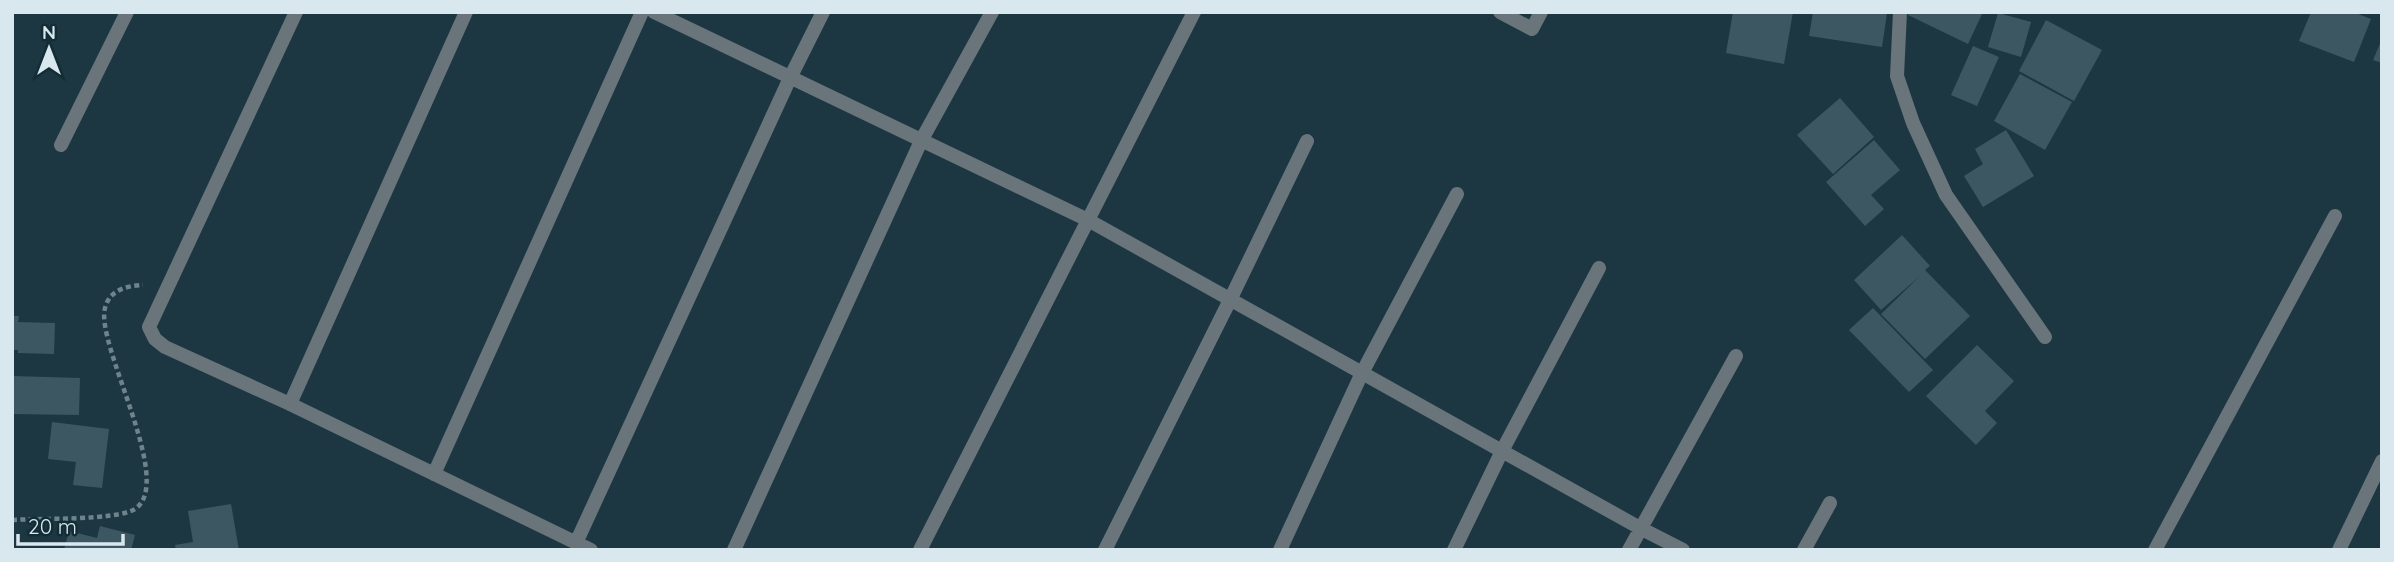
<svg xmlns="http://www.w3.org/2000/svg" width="2394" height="562" font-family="Quicksand,sans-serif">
	<rect width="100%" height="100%" fill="#1d3742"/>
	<path fill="#3d5762" d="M1733,12h60l-9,52 -58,-11z
		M1813,12l74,1 -5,34 -73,-11z
		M1909,12h74l-15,32 -60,-29z
		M2311,12h42l18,7 -17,43 -55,-21z
		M1998,13l33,9 -10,35 -33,-10z
		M2046,20l56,30 -28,51 -55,-30z
		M2382,39v24l-9,-3z
		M1973,46l26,11 -22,49 -26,-11z
		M2020,74l52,28 -27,48 -51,-29z
		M1840,98l34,39 -41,37 -36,-39z
		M2006,130l28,46 -51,31 -19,-31 19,-12 -8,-15z
		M1874,140l26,30 -29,25 13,14 -19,17 -39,-44z
		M1902,235l28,31 -5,4 45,46 -45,43 -44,-45 39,-38 -39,34 -27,-30z
		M1873,308l60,62 -24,22 -60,-62z
		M12,316h7l-1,6 37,1 -1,31 -36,-1v-3h-6z
		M1977,345l37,36 -29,30 12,12 -21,22 -50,-49z
		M13,376l67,2 -1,37 -67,-1z
		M52,422l57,7 -7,59 -29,-3 3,-23 -28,-3z
		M231,504l8,46h-63l-1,-5 18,-3 -5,-31z
		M100,526l35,9 -4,15h-67l5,-19 28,7z"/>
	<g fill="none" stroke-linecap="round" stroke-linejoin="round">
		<path stroke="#6e848c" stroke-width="4.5" stroke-dasharray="5 3.5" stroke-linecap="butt" d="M12,520c27,-2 103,1 123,-11 41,-27 -40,-164 -30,-201 5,-19 22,-22 38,-23"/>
		<path stroke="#69757a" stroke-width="14" d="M1500,12l32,17 9,-17"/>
		<path stroke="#69757a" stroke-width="14" d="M296,12l-147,315 6,12 10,8 125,57 301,146
			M654,12l434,208 552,308 43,22
			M1900,12l-3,64 16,47 33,72 99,142
			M61,145l66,-133
			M290,404l176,-392
			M434,474l208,-462
			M576,543l214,-465 33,-66
			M734,550l187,-409 71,-129
			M920,550l274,-538
			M1105,550l125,-250 77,-159
			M1280,550l82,-177 95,-179
			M1454,550l48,-99 97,-183
			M1629,550l107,-194
			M1804,550l26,-47
			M2155,550l180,-334
			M2339,550l43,-89"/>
	</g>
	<rect width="2394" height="562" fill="none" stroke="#d9e8ee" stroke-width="28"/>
	<g transform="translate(49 49)" stroke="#132d37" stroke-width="5" paint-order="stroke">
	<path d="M0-5L12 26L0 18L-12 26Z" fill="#d9e8ee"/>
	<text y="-10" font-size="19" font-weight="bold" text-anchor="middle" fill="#d9e8ee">N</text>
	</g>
	<path d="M18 534v10h105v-10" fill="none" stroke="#d9e8ee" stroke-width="3.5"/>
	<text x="28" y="534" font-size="21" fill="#d9e8ee" stroke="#132d37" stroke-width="5" paint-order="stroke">20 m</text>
</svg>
